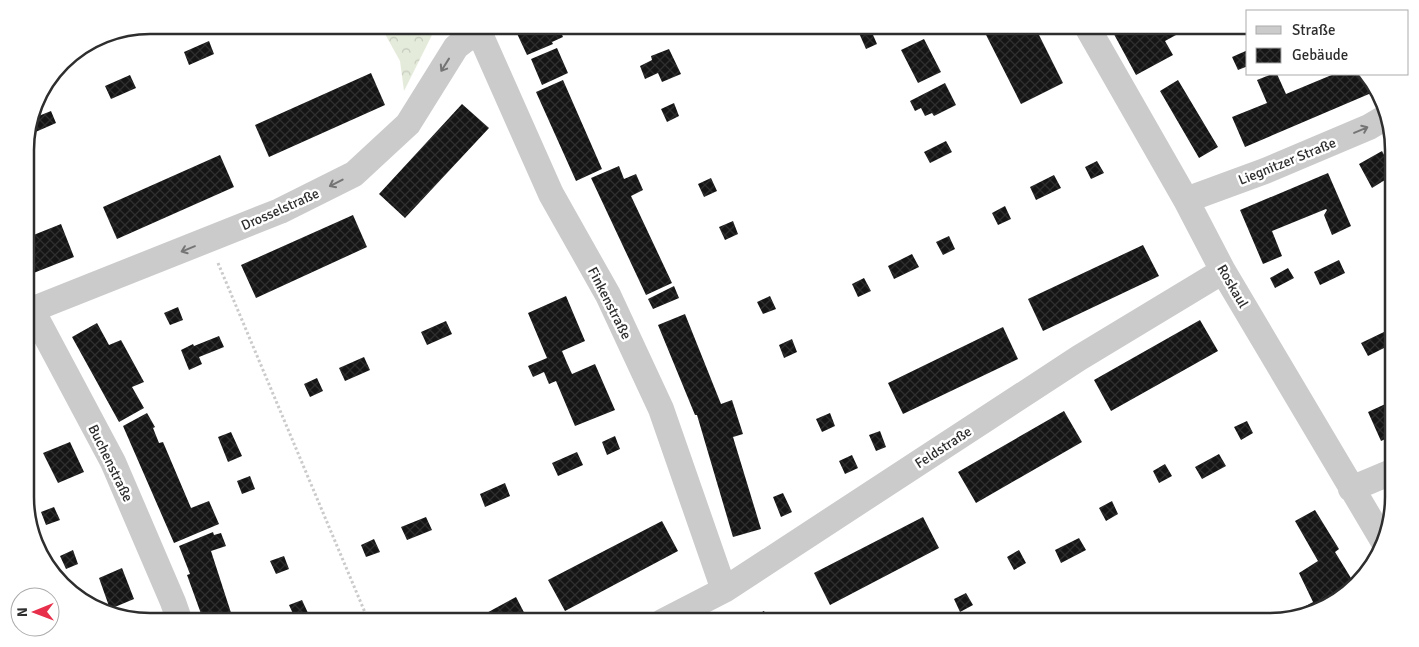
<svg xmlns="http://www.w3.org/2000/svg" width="1419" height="647" font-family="Signika,sans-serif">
	<defs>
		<pattern id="park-crowns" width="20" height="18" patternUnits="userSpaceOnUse" patternTransform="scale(1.25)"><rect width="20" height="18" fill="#e5ebdb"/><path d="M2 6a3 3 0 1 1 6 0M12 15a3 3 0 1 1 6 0" fill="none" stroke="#c5cabc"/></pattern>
		<pattern id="building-cross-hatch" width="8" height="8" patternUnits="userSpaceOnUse" patternTransform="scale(1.25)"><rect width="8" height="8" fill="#151515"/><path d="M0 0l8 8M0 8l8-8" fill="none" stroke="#2f2f2f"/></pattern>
	</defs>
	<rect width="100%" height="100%" fill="#fff"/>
	<path fill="url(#park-crowns)" d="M380,25h57l-33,66 -4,-30z"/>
	<path fill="url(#building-cross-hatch)" d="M265,25h14l-12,5z
		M513,25h45l5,12 -11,5 1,2 -26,11z
		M981,25h53l29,58 -42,21z
		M1109,25h75l3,4 -22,12 8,14 -37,20z
		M870,28l7,16 -11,5 -7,-16z
		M924,39l17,33 -23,11 -17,-33z
		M209,41l5,13 -25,11 -5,-13z
		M557,48l11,25 -26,12 -11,-26z
		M669,49l12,25 -19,8 -4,-9 -13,6 -5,-13 12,-6 -1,-4z
		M1248,50v16l-10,4 -6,-13z
		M371,73l14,32 -116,52 -14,-32z
		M1272,74h5l9,20 48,-20h34l8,17 -131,56 -13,-30 35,-14 -10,-23z
		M130,75l6,13 -25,11 -6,-13z
		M563,80l39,89 -26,12 -40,-89z
		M1178,80l40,67 -19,11 -39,-67z
		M945,83l11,22 -22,11 -2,-3 -7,3 -4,-8 -6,3 -5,-10z
		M674,103l5,13 -12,6 -6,-13z
		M462,104l27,24 -84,90 -26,-24z
		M51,111l5,12 -25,11 -2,-6 2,-9z
		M946,141l6,11 -22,11 -6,-11z
		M1393,145v16l-7,-12z
		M1382,151l11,21v3l-21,13 -13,-24z
		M220,155l14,32 -117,52 -14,-32z
		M1097,161l7,12 -13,6 -6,-12z
		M619,166l5,13 12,-5 7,16 -12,6 41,87 -26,12 -55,-117z
		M1328,173l23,53 -19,9 -8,-20 3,-5 -1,-1 -54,22 10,25 -19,8 -23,-54z
		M1054,175l7,13 -25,12 -6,-13z
		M711,178l6,13 -13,6 -6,-13z
		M1005,206l6,13 -13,6 -6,-12z
		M353,215l14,32 -111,51 -15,-33z
		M733,221l5,13 -13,6 -6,-13z
		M61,224l13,33 -48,19v-38z
		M949,236l6,13 -12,6 -7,-13z
		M1143,245l16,31 -116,55 -15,-32z
		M912,254l7,13 -25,12 -6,-13z
		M1339,260l6,13 -25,12 -6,-13z
		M1288,268l6,10 -19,10 -5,-10z
		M864,278l7,13 -13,6 -6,-13z
		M674,286l5,12 -26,11 -5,-10z
		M566,296l19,45 -23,10 5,12 5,11 23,-10 20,46 -40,16 -19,-45 -7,3 -5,-12 -11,5 -5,-11 19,-8 -19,-45z
		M770,296l6,13 -13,5 -6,-12z
		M178,307l5,13 -13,5 -6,-12z
		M685,314l36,90 11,-4 11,34 -10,3 28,92 -28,8 -36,-122h-2l-37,-90z
		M1200,320l18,31 -107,60 -17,-31z
		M446,321l6,13 -25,11 -6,-13z
		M97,323l12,22 12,-5 23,42 -12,5 12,21 -25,14 -47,-85z
		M1003,327l15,32 -115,55 -15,-31z
		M1386,331l6,13 -24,12 -7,-13z
		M219,336l5,11 -25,10 3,7 -13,6 -8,-20 12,-6 1,2z
		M792,339l5,13 -13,6 -5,-13z
		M364,357l6,13 -25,11 -6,-13z
		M26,365l9,19 -9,5z
		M317,378l6,13 -13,6 -6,-13z
		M1394,400v35l-13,6 -13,-29z
		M1064,411l18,31 -106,61 -18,-31z
		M147,413l8,14 -2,1 6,15 4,-1 28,66 18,-7 10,23 -45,19 -51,-117z
		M830,413l5,13 -13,6 -6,-13z
		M1247,421l6,12 -12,7 -7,-13z
		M880,431l6,16 -10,4 -7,-16z
		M231,432l11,24 -14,6 -10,-25z
		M615,436l5,13 -13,6 -5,-13z
		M70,442l14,30 -26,11 -15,-30z
		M577,452l6,13 -25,11 -6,-13z
		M1219,454l7,12 -24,13 -7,-12z
		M852,455l6,13 -13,6 -6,-13z
		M1165,464l7,12 -13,7 -6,-12z
		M250,476l5,13 -13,5 -5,-13z
		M505,483l5,13 -25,11 -5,-13z
		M783,493l9,19 -11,5 -8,-20z
		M1112,501l6,13 -12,7 -7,-13z
		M54,507l6,13 -14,5 -5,-13z
		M1315,510l24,39 -4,3 19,31 -9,10 -19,12 -22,8 -2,-5 11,-6 -14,-29 19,-12 -23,-40z
		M426,517l6,13 -25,10 -6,-13z
		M923,517l16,31 -109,57 -16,-32z
		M662,521l16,30 -113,60 -17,-31z
		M213,532l1,3 7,-2 5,13 -15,5 23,71h-30l-17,-47 3,-1 -11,-28z
		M1079,538l7,12 -25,13 -6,-13z
		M374,539l6,13 -14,5 -5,-12z
		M73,550l5,14 -12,5 -6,-13z
		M1019,550l7,13 -12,7 -7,-13z
		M284,556l5,13 -13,5 -6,-13z
		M122,568l12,31 -24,10 -11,-31z
		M966,593l7,12 -13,7 -6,-13z
		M516,597l13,25h-59z
		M302,600l6,13 -13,5 -6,-13z
		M764,611l5,11h-26z"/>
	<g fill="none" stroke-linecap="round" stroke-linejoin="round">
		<path stroke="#cbcbcb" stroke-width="3" stroke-dasharray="2.5 2.5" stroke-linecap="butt" d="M218,263l151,359"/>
		<path stroke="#cbcbcb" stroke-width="26" d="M476,25l75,169 57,101 53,114 63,181
			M1086,25l100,175 37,71 162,273
			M1186,200l79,-29 104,-44 17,-10
			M32,310l81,152 60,140 7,20
			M26,312l254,-101 74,-37 54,-50 48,-77 22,-17
			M1351,489l43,-18
			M662,622l62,-32 355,-232 144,-87"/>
	</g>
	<defs><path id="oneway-shaft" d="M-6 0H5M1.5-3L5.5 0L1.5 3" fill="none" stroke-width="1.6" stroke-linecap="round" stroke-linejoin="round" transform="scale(1.25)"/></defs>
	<g stroke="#757575">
		<use href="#oneway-shaft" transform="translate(445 65) rotate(122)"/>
		<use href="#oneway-shaft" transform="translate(1361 130) rotate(-23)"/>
		<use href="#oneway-shaft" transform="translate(336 183) rotate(153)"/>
		<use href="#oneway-shaft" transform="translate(188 249) rotate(158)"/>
	</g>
	<g text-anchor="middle" stroke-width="5" stroke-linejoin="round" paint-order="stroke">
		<g font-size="14" fill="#2e2e2e" stroke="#fff">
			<text transform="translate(1287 161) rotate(-22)" y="5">Liegnitzer Straße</text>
			<text transform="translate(280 209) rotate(-24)" y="5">Drosselstraße</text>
			<text transform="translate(1233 286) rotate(60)" y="5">Roskaul</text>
			<text transform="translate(610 303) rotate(63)" y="5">Finkenstraße</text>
			<text transform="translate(943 447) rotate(-33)" y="5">Feldstraße</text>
			<text transform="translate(111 463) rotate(64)" y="5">Buchenstraße</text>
		</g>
	</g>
	<path d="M0 0H1419V647H0ZM150 34H1269A116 116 0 0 1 1385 150V497A116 116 0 0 1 1269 613H150A116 116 0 0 1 34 497V150A116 116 0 0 1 150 34Z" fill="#fff" fill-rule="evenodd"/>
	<path fill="none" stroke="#2e2e2e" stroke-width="2.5" d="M150 34H1269A116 116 0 0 1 1385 150V497A116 116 0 0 1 1269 613H150A116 116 0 0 1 34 497V150A116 116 0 0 1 150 34Z"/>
	<rect x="1246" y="10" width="162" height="65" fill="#ffffff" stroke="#ababab"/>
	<rect x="1256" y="26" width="25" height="8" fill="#cbcbcb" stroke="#ababab"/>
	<text x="1292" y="35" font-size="15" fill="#2e2e2e">Straße</text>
	<rect x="1256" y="48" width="25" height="15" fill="url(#building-cross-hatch)" stroke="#ababab"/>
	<text x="1292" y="60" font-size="15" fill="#2e2e2e">Gebäude</text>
	<g transform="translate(35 612) rotate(269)"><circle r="24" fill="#ffffff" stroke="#ababab"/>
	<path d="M0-4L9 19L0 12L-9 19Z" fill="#e72e4a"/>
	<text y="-8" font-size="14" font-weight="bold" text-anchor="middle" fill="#2e2e2e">N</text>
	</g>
</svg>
